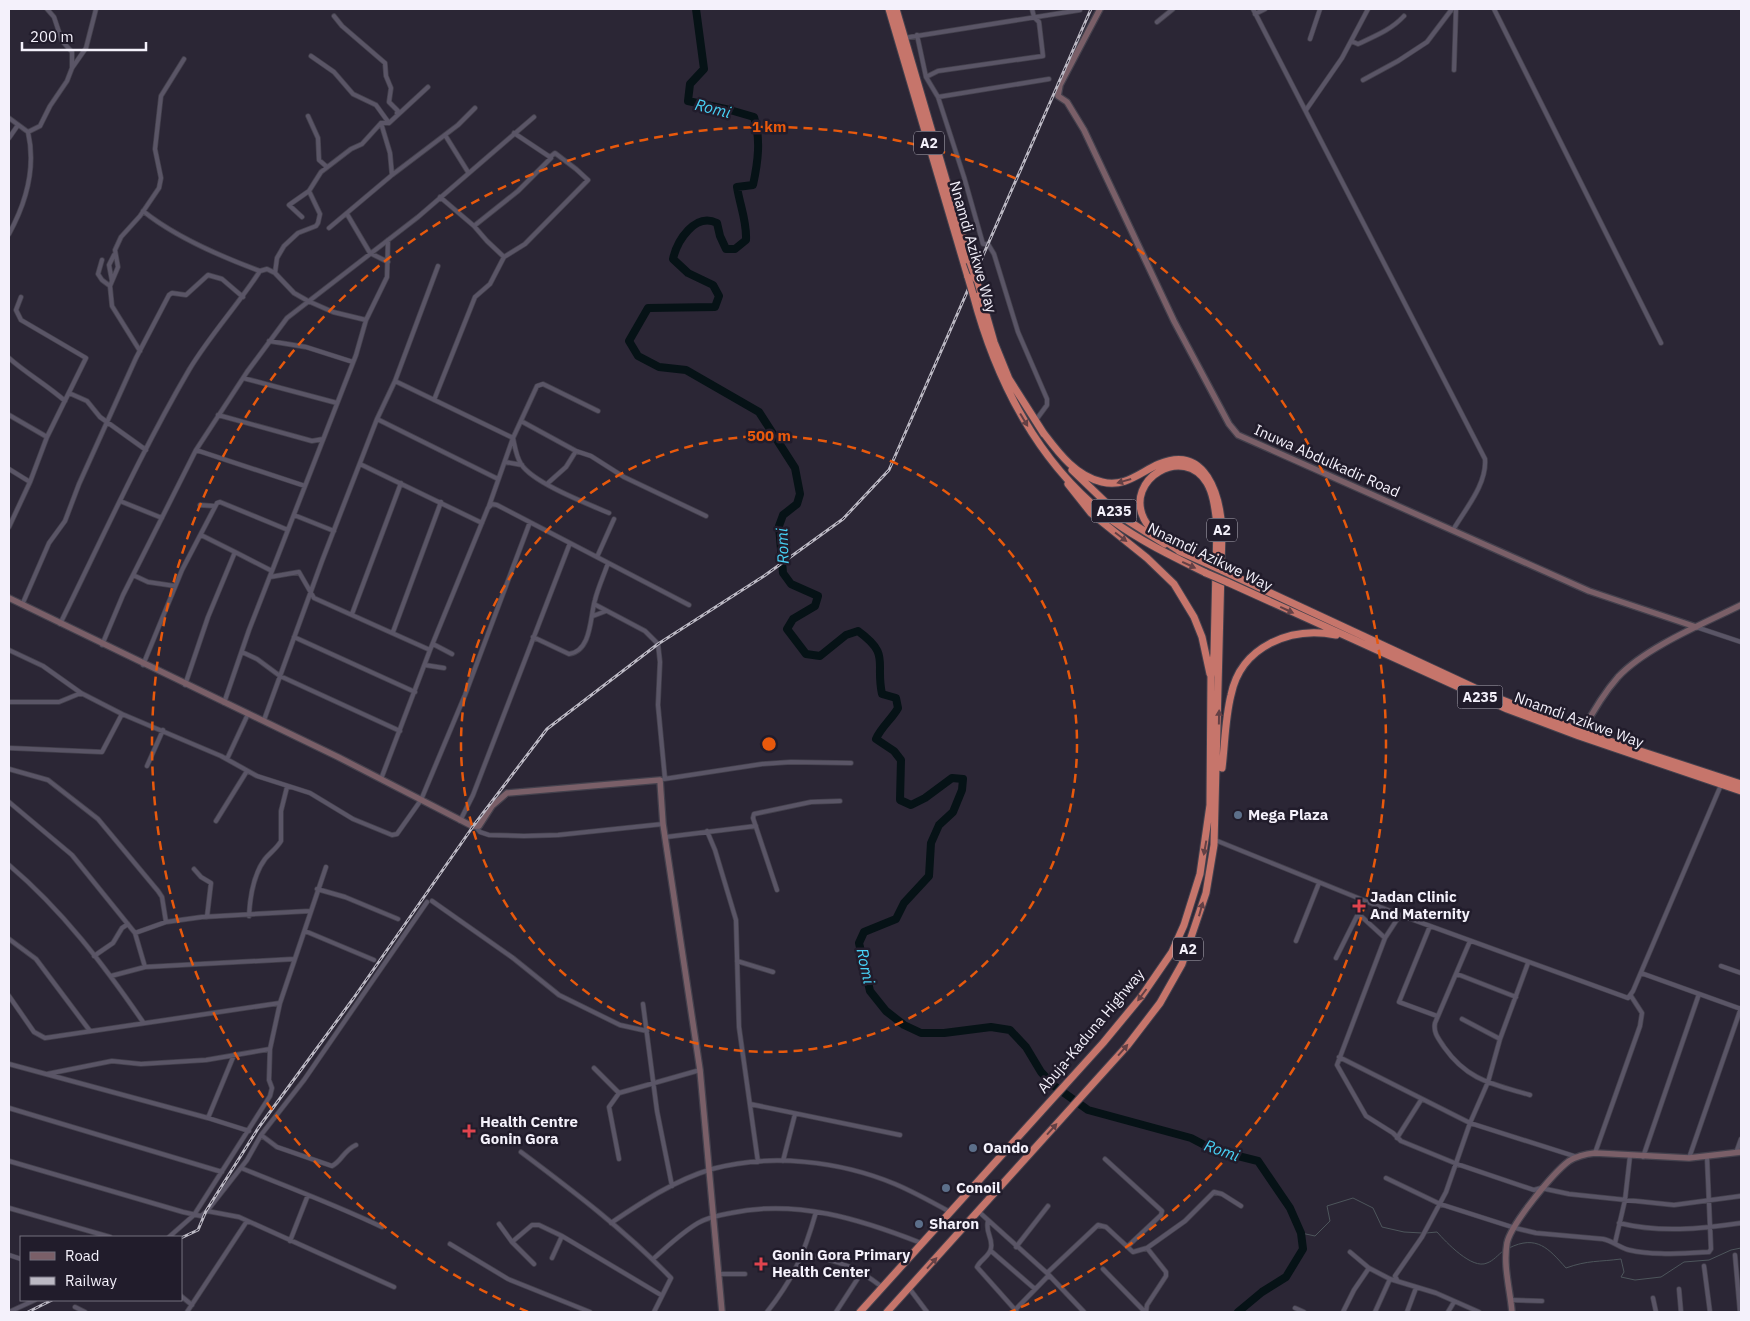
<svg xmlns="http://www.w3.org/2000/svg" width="1750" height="1321" font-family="'IBM Plex Sans',sans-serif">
	<rect width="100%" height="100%" fill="#2b2635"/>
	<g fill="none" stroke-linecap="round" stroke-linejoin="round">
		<path stroke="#4d555b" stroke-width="1" d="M1301,1233l14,3 15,-15 -3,-15 26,-8 20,10 9,19 22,5 18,1
			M1426,1233l11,-1c9,10 35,38 50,31 6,-2 11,-8 16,-12
			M1509,1248c28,-14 40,1 57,20 22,-8 33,-6 55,-9l3,13 -3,5 14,3 26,-3 23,-15 25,-2 22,-10 10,-2"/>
		<path stroke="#061216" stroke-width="8" d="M696,9l8,60 -14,15 -2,17 42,9 24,7c7,22 4,45 -1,68l-16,2c3,19 10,34 9,53l-11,9h-9l-6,-13 -3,-13c-22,-11 -40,18 -44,36l15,14 25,12 6,11 -4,11 -67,1 -19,33 9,15 21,11 27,3 73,42 36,56 5,26 -3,10 -14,11 -4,11 4,47 8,11 27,12 -3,10 -22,13 -6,10 19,25 14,2 26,-21 12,-4c33,24 17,30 24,63l14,4 2,10c-6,11 -17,19 -22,31l18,12 7,9 -1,40 11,5 14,-7 27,-20 11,1 -1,11 -9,22 -14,13 -8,18 -2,33 -25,27 -8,16 -32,13 -5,11 11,48 16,20 18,14 17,8h23l47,-6 19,3 16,17 15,25 12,13 35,25 103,28 23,12 44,11 32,47 11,25 2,16 -17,28 -24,15 -24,20"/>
		<g stroke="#44414d" stroke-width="5.5">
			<path id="street" d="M1253,9l232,450c2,25 -19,49 -32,71
				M1494,9l167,334
				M1255,14l10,-5
				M334,16l8,10 43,37 1,13 5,12 -2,14 9,9 -1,2
				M1157,22l16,-13
				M917,35l9,42 12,20 26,80 19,67h5l6,10 24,78 29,67v6l-11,15
				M904,38l176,-28
				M1310,39l10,-30
				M1351,41l7,3c17,-8 33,-14 46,-28
				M311,56l23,16 19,22 23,11 13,18
				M72,68l14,-20 10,-39
				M1454,70l2,-61
				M926,77l12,-6 105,-15 -4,-34 -5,-5 -2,-8
				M1363,80l35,-19 29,-19 25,-33
				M938,97l111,-18
				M1306,110l36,-52 26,-49
				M308,116l10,22 1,22 8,7
				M9,118l19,14c8,35 -2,71 -19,102
				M381,123l9,30 2,22
				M28,132l12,-6 10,-20 17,-25 5,-13v-16l-10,-11 -8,-24 -7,-8
				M445,135l23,37
				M9,138l9,-13
				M440,197l34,29 13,15 17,16
				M143,211c31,25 79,46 117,60
				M347,214l23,39 18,9
				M302,217l-13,-12 20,-14
				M474,226l44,-35 33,-33
				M329,228l63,-53 66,-50 17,-17
				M102,260l-4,14 4,6 8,6
				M275,273l2,-15 7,-12 14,-13 18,-7 2,-3 2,-9 -11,-23 12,-19 30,-23 11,-5 19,-21h8l39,-36
				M112,281l-3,-16 5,-10
				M366,320l21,-43 1,-37
				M269,341l37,6 47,15
				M140,351l-28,-45 -2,-20 8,-19 -3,-17 6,-13 19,-21 19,-28 2,-10 -6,-29 6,-53 23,-37
				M9,358c18,16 38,27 56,43
				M243,378l94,25
				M395,381l118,57c2,9 3,18 8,26 12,19 67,40 88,49
				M69,393l18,8 13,16 46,33
				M434,400l41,-103 15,-13 14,-27 21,-13 63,-64 -12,-11 -21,-16 -5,4 -36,-24
				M9,415l38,22
				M218,415l94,26 11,-2
				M377,419l121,60
				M521,421l55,30 15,5 33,21 82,39
				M196,450l109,36
				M505,462l17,3
				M360,464l122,59
				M9,469l21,13
				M548,483l18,-16 10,-16
				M120,501l42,17
				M200,505l14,1
				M489,506l24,-68 24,-52 6,-2 55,27
				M294,515l40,16
				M9,527l21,-45 17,-45 39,-79 -65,-38 -5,-10 5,-13
				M201,535l34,17
				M597,557l17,-38
				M133,575l15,7 27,4
				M270,577l29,-5 15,26 116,52
				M594,604l51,27 13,13 2,18 -2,43 7,74
				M22,605l27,-62 16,-22 14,-37 57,-126 33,-63 3,-2 14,2 22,-20 14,4 21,18
				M352,614l49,-131
				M593,616l13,-5
				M60,624c42,-85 81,-172 129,-254 21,-35 49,-65 71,-99l7,-2 8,4 19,20 14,8 25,11 33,8 -10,35 -107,275 -25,73
				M1696,627l45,15
				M393,632l48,-130
				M294,637l121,55
				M533,637l36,17c23,-3 21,-38 26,-54 3,-12 9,-25 13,-37
				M433,644l19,10
				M102,645l21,-50 73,-145 51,-78 40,-54 131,-101 116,-100
				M9,650l34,16 38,27 41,21 99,42 36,20 53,17 43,26 39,16 5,-1 24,-34 44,-105 65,-173
				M242,652l15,7 23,17 120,55
				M143,665l39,-95 35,-67 3,-1 68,28
				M425,665l19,3
				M185,685l23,-68 27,-65 37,19
				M9,702h50l22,-9
				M264,720l58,-159 55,-142 18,-38 43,-115
				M9,748l93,4 20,-38
				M227,759l21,-45
				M147,766l16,-36
				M9,769l39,11 50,39 60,72 4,6 4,25
				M381,779l49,-129 58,-142 4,-4 5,1 192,100
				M664,779l98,-15 29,-2 60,1
				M9,802l63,53 63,78 10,34
				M216,821l31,-50
				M460,821l13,-26 97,-252
				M476,827l4,5 9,3 35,1 34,-1 105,-11
				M707,831l8,19 21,70 3,107 19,135
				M666,837l90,-11
				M1215,840l185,75 228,83 5,-7 88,-206
				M9,865c53,45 95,100 134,157
				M194,869l7,8 10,6 -4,34
				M317,889l28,8 53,22
				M777,890l-24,-72 1,-4 57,-12 29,-1
				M432,901l81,57 46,37 61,30 27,6
				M1400,915l-15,23 -48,127 29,51 27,17 8,8 56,23 77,26 7,-2 28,6 105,11 67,-9
				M249,916c1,-20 4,-41 16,-57 5,-6 12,-11 16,-18v-30l6,-24
				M1430,926l-31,76 38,14
				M305,931l69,29
				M135,933l31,-11 36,-5 108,-6
				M9,939l27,20 54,72
				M1296,941l23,-58
				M1470,941l-35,82c-2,10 4,16 9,24 24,34 49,37 86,48
				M94,956l19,-13 9,-15 6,-4
				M1336,958l21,-42 5,1 23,21
				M737,961l36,11
				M1721,966l20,7
				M1641,973l100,36
				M1457,974l59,23
				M111,976l34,-9 149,-8
				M9,996l25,36 11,6 235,-35
				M643,1004l14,107 15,75
				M1462,1019l38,20
				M1339,1057l131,66 107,34
				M9,1064l199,54 41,13
				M594,1068l25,25
				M47,1074l65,-13 29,3 65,-4 64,-11
				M750,1104l150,31
				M9,1108l213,64
				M208,1118l26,-63
				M261,1135l16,12 55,19c10,-5 11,-15 24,-21
				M1397,1138l24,-38
				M521,1152c52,39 105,79 150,126l-17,34
				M1595,1153l45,-127 2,-13 -11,-17
				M1736,1153l5,-14
				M1643,1157l56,-163
				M1689,1158l52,-150
				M619,1159l-10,-52 10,-14 81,-23
				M1105,1159l57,52 -1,4 -33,31
				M9,1161l174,51 18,4 6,-5 32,6 155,70
				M783,1161l12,-47
				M241,1168c47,19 95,37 141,59
				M1386,1178l54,26 75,24 21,5 67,6c10,2 17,9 26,11 26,6 53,3 80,2l2,-3 -4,-92
				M9,1208l101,29
				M207,1211l40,-51 14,-25 43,-55 123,-178
				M978,1211l69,62 37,39
				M988,1221c-3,12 5,16 3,27 -1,8 -11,12 -14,19l40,45
				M611,1223c31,-21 64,-43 101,-54 58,-16 128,-8 183,15 19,8 37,18 55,28
				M1619,1223c41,10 81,6 122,0
				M499,1224l13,18 22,22
				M169,1237l25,-22 76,-119 2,-8 -3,-8 1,-31 10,-46 46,-136
				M290,1241l18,-46
				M512,1242l20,-17h7l23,11 99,59
				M1615,1243l10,-43 5,-44
				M450,1244l58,35 82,33
				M1016,1247l32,-41
				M991,1251l44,38
				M1350,1252l19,16 21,11 46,14 43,19
				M804,1253c34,9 50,12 78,34
				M9,1255l12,4
				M1735,1255l5,57
				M552,1258l10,-22
				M653,1259c14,-12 28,-26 45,-36 10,-6 22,-8 33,-10 65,-14 129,6 190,30
				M1704,1266l6,46
				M1103,1269l42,43
				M1047,1273l51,-48 8,2 27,25 14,-4 38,-27 29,-29 8,2 19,12
				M720,1274h25
				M1397,1280l-2,-4 27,-39 24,-45 24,-69 18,-41 12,-43 28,-76
				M909,1288l18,24
				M1679,1289l2,23
				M181,1296l11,9
				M1653,1298l3,14
				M1511,1300l31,1
				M75,1307l10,5
				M1295,1308l9,4
				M1015,1310l34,-35
				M9,1312l26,-12
				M187,1312l60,-91
				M767,1312c27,-34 37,-58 49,-100
				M836,1312l26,-40
				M1146,1312l1,-7 19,-29v-4l-19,-24
				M1343,1312l11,-22 15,-22
				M1375,1312l15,-33
				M1407,1312l9,-24
				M1448,1312l6,-10"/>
		</g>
		<g stroke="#44414d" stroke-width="8">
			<path id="secondary" d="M1100,9l-40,76 -2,11 9,6 17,28 90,191 55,103 9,11 351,156 107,36
				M9,598l329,159 134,69h7l13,-20 15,-13 153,-13 3,44 37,246 22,242
				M1582,732c10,-19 22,-39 36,-55 28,-30 87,-54 123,-72
				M1512,1312c-2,-23 -9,-46 -5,-69 4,-19 46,-70 62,-82 8,-5 17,-7 26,-8l94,5 52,-6"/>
		</g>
		<g stroke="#44414d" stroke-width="9">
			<path id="highway" d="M889,9l79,268
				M896,9l74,253
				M976,279l18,63 15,37 35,55
				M973,294c23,87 66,172 140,227 29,21 61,36 93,52
				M1072,470l47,45 46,29
				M1068,484l23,29 56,45 27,26 20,33 8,20 8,37
				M1179,551l29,13
				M1230,574l260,121 92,37 159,52
				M1227,582l280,127 72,27 162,55
				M1222,768c3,-24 3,-49 9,-73 10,-49 60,-69 105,-60
				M860,1312l243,-269 38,-46 31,-45 12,-27 16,-51 10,-69 1,-128 3,-23 3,-130c-2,-14 -3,-29 -10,-41 -23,-39 -83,-4 -63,36 7,14 25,25 37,33
				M887,1312l240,-266 33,-43 22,-39 24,-71 8,-48 8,-315c-2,-34 -16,-86 -63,-66 -19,8 -34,24 -57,18 -27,-6 -44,-30 -60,-51"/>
		</g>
		<use href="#street" stroke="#5a5566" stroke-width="4"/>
		<use href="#secondary" stroke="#7a5f68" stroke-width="5.5"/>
		<use href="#highway" stroke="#c6756b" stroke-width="7"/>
		<g stroke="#bcb9c4" stroke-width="3">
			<path id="rail" d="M181,1238l17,-8 8,-19 53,-84 94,-128 121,-174 73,-96 111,-85 106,-68 79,-57 46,-49 202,-461
				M28,1312l24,-12"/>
		</g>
		<use href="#rail" stroke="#211c2b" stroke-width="1" stroke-dasharray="4" stroke-linecap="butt"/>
		<g stroke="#44414d" stroke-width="9" stroke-linecap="butt">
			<path id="highway-bridge" d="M970,262l6,17
				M968,277l5,17
				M1208,564l22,10
				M1206,573l21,9"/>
		</g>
		<use href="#highway-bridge" stroke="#c6756b" stroke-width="7"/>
	</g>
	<defs><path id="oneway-solid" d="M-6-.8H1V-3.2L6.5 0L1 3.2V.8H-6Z" transform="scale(1.25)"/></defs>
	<g fill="#634045">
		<use href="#oneway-solid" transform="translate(1024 420) rotate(59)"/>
		<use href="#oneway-solid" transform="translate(1124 481) rotate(164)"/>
		<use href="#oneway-solid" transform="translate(1121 537) rotate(37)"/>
		<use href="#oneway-solid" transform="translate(1189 565) rotate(25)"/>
		<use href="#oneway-solid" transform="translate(1287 610) rotate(25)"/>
		<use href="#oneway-solid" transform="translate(1219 717) rotate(-89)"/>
		<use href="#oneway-solid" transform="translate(1205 848) rotate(100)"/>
		<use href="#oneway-solid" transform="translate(1201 909) rotate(-74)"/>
		<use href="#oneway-solid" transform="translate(1142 995) rotate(127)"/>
		<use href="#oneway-solid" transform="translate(1123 1050) rotate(-49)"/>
		<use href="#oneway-solid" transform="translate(1052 1129) rotate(-48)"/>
		<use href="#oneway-solid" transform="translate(932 1263) rotate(-48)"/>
	</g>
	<g fill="none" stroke="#e8590c" stroke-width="2.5" stroke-dasharray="9 6">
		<circle cx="769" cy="744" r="308"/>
		<path d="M528 1312A617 617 0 1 1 1010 1312"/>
	</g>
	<g fill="#5c6f8a" stroke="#211c2b" stroke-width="2">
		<circle cx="1238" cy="815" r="5"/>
		<circle cx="973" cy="1148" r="5"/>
		<circle cx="946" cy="1188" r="5"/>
		<circle cx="919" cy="1224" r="5"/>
	</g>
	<g fill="#e0444e" stroke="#211c2b" stroke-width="2">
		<path d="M1356.5 898.5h5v5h5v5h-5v5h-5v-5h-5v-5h5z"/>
		<path d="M466.5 1123.5h5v5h5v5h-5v5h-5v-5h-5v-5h5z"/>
		<path d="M758.5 1256.5h5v5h5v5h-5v5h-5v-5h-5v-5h5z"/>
	</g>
	<g text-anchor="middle" stroke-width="5" stroke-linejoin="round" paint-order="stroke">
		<g fill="#211c2b" stroke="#b5b1bd" stroke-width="1">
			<rect x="914" y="131.5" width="30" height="23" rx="4"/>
			<rect x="1091.5" y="499.5" width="45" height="23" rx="4"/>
			<rect x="1207" y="518.5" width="30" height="23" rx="4"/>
			<rect x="1457.5" y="685.5" width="45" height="23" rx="4"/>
			<rect x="1173" y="937.5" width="30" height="23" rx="4"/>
		</g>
		<g font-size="14" font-weight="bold" fill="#f4f1fb">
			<text x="929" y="148">A2</text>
			<text x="1114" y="516">A235</text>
			<text x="1222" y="535">A2</text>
			<text x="1480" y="702">A235</text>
			<text x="1188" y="954">A2</text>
		</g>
		<g font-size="15" fill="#f4f1fb" stroke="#211c2b">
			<text transform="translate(973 247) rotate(74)" y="5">Nnamdi Azikwe Way</text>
			<text transform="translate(1327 461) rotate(24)" y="5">Inuwa Abdulkadir Road</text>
			<text transform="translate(1210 557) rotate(26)" y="5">Nnamdi Azikwe Way</text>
			<text transform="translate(1579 720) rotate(20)" y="5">Nnamdi Azikwe Way</text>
			<text transform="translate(1091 1031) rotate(-50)" y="5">Abuja-Kaduna Highway</text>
		</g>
		<g font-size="15" font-weight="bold" fill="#f4f1fb" stroke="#211c2b" text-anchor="start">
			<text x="1248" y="820">Mega Plaza</text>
			<text x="1370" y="902">Jadan Clinic<tspan x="1370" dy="17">And Maternity</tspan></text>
			<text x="480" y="1127">Health Centre<tspan x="480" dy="17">Gonin Gora</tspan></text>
			<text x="983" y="1153">Oando</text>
			<text x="956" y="1193">Conoil</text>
			<text x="929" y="1229">Sharon</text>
			<text x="772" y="1260">Gonin Gora Primary<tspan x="772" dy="17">Health Center</tspan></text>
		</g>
		<g font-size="16" font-style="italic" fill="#48d2f6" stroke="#211c2b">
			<text transform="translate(713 108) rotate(14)" y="6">Romi</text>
			<text transform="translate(782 546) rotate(-92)" y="6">Romi</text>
			<text transform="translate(866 966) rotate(78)" y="6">Romi</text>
			<text transform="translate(1222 1150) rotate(19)" y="6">Romi</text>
		</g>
	</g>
	<circle cx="769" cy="744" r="8" fill="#e8590c" stroke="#211c2b" stroke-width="2.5"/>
	<g font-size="15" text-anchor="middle" font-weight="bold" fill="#e8590c" stroke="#211c2b" stroke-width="5" stroke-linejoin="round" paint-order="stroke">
		<text x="769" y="132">1 km</text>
		<text x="769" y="441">500 m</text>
	</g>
	<rect width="1750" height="1321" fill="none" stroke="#f4f1fb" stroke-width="20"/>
	<rect x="20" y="1236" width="162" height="65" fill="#211c2b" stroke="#75717e"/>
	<rect x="30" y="1252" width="25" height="8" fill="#7a5f68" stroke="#75717e"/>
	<text x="65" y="1261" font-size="15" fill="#f4f1fb">Road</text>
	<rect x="30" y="1277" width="25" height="8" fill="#bcb9c4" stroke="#75717e"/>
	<text x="65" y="1286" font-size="15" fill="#f4f1fb">Railway</text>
	<path d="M22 42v8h124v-8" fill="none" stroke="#f4f1fb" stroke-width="2.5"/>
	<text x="30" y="42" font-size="15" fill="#f4f1fb" stroke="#211c2b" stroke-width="4" paint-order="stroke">200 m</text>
</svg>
